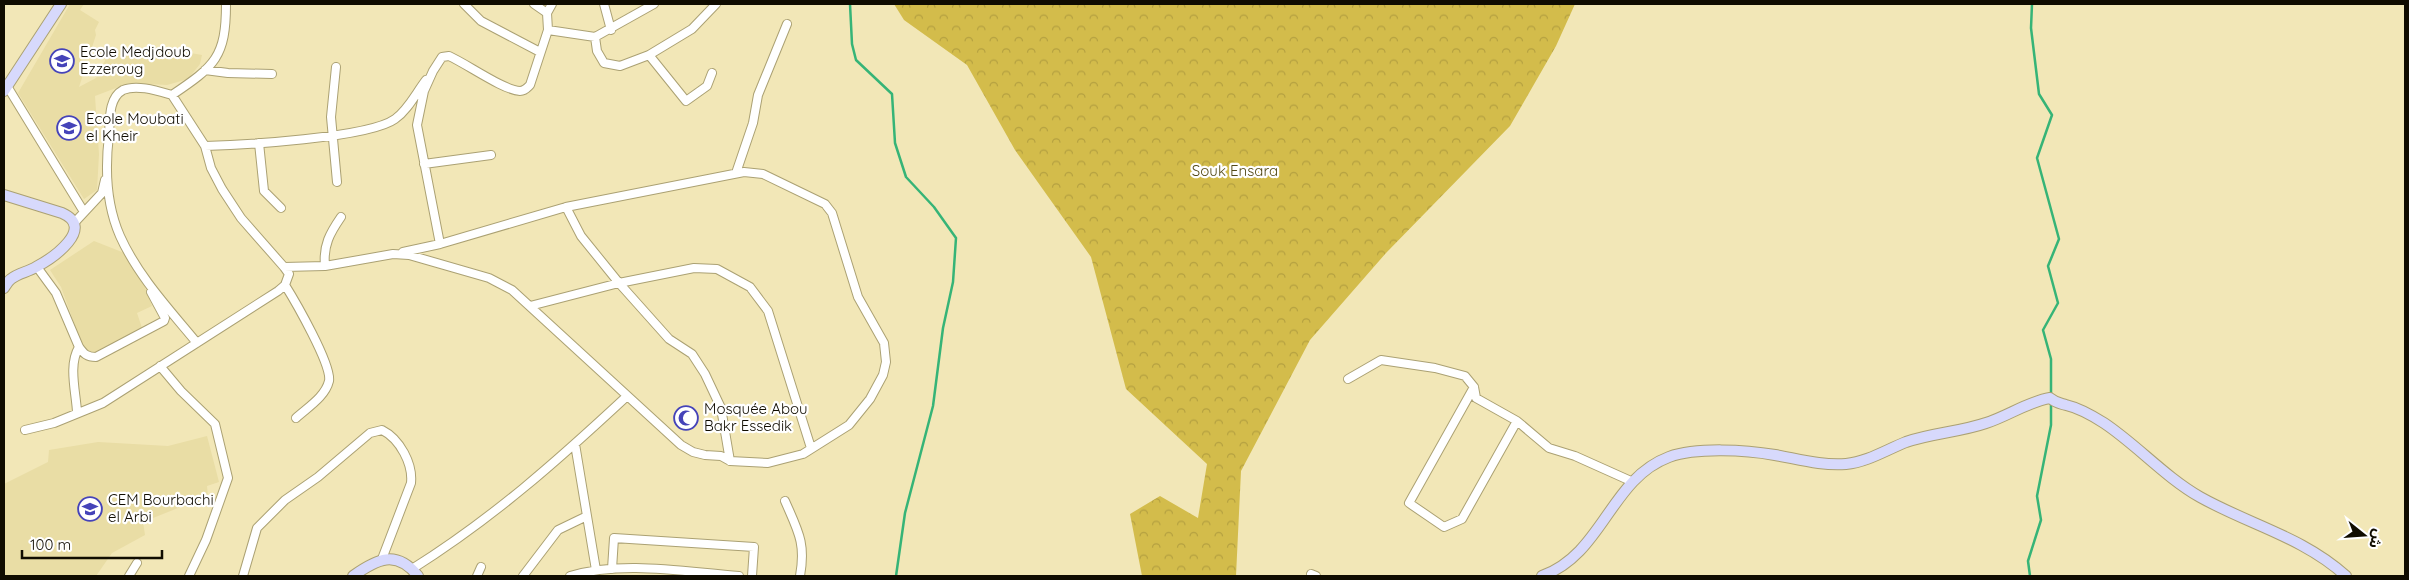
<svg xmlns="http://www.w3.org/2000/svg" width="2409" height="580" font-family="Quicksand,'Noto Sans Arabic',sans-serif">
	<defs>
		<pattern id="forest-crowns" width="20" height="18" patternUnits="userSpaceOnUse" patternTransform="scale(1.25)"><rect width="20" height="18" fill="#d3bc4b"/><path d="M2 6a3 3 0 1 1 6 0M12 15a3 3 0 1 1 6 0" fill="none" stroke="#b4a040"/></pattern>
	</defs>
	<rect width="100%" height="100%" fill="#f2e7b7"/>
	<path fill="#e9dda5" d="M70,4h14l-4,6 19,12 -4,8 1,5 -17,52 17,-9 14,-27 46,-4 46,8 -2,9 -12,15 -21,6 -38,-2 -34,13 4,58 -2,36 -13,9 -66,-106z
		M94,241l33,13 15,25 10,27 -15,7 6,18 -44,21 -8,1 -10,-11 -20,-55 -11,-17z
		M207,436l12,46 -12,4 1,10 -65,26 2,13 -33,18 -16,23h-92v-92l44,-22 1,-12 49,-8 70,4z"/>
	<path fill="url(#forest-crowns)" d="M894,4h681l-19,42 -46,80 -124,127 -76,87 -69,131 -5,105h-94l-12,-62 30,-18 38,22 9,-54 -81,-75 -35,-132 -76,-107 -48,-85 -63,-45z"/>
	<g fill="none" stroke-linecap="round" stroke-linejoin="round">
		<path stroke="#36b477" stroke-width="2.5" d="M850,4l2,40 4,16 36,34 3,49 11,34 28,30 22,31 -3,44 -10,46 -10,78 -28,107 -9,63
			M2032,4l-1,24 8,66 13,21 -15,43 22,81 -11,27 10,37 -15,27 8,29v36
			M2030,576l-2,-15 13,-41 -4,-24 14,-71v-22"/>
		<g stroke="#aba173" stroke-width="10">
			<path id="street" d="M464,4l17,17 59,31
				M534,4l13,9
				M604,4l7,26
				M548,30l47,7 59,-33
				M595,37l2,14 7,12 16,3 29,-11 43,-26 24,-25
				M649,55l37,46 21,-15 5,-13
				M336,67l-5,50 6,65
				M205,70l23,3 44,1
				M7,86l77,126
				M172,95c43,-29 54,-38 54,-91
				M259,143l5,48 17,17
				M205,146c36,-1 164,-8 190,-27 13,-9 21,-26 31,-39
				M424,164l67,-9
				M736,173l17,-50 5,-28 29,-71
				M75,222l27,-29 3,-13
				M440,244l-23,-119 7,-34 9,-20 9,-14 7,-1c18,8 54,34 71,35 5,0 7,-3 10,-6l18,-55 -1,-17 5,-9
				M403,252l37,-8 126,-37 15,29 38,47 50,56 23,15 13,20 16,34 9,53
				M325,266c-2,-21 5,-33 16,-49
				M37,267l19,26 23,54c5,7 8,10 17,10l68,-36 1,-3 -14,-26
				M285,285c10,16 47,80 44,96 -4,16 -21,26 -33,37
				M530,306l89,-23 75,-15 23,1 33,18 18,24 43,137
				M197,343c-28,-34 -59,-67 -77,-107 -14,-32 -15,-68 -11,-101 1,-14 -1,-37 14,-45 14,-6 35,1 49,5l33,51 6,22 11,21 19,29 43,49 41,-1 68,-12 16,1 80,23 23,12 169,155 12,7 12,3 16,1 9,5 38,2 35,-9 46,-29 21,-26 13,-24 3,-13 -2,-19 -26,-46 -26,-84 -7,-9 -62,-30 -19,-2 -178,35
				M160,366l21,25 34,33 13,54 -22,62 -17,36
				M1348,379l33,-19 54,8 30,8 9,11 2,11 41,23 32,27 26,8 58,26
				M1474,387l-65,116 35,24 18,-8 55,-98
				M77,412c-1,-20 -9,-47 2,-65
				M25,430l29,-7 49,-20 175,-112 7,-6 4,-11 -5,-7
				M575,444l21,126
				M785,501c13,30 21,42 15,75
				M412,569c81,-51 144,-107 214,-172
				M612,569l2,-31 140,9 -2,29
				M1311,574l5,2
				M129,576l8,-13
				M243,576l14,-48 28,-28 33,-23 52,-44 12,-3c18,9 31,34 29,53l-29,76
				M477,576l4,-9
				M523,576l35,-46 29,-14
				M570,576c53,-16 115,-4 169,0"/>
		</g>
		<g stroke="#aba173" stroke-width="12">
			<path id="secondary" d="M4,91l57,-87
				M4,195l58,18c34,15 -9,45 -26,54 -8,5 -18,6 -25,12 -3,2 -5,6 -7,9
				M353,576c24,-17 43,-27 65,0
				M1542,576c61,-22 68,-97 127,-119 28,-10 77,-7 106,-2 23,4 47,11 71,9 21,-2 40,-14 60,-22 26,-9 54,-10 80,-19 22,-7 41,-21 64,-25 6,5 9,5 16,7 13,3 27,11 38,18 33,22 61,54 96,74 50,28 103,40 146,79"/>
		</g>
		<use href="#street" stroke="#fff" stroke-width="8"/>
		<use href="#secondary" stroke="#d7d9fc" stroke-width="10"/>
	</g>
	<defs>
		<g id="school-ring" transform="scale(1.25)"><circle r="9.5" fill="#fff" stroke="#4543b9" stroke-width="1.5"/><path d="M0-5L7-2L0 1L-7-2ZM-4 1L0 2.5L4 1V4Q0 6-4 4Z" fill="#4543b9"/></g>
		<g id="mosque-ring" transform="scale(1.25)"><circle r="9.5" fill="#fff" stroke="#4543b9" stroke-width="1.5"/><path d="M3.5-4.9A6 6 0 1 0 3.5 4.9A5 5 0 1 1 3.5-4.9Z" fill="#4543b9"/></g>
	</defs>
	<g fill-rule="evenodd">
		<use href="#school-ring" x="62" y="61"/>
		<use href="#school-ring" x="69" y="128"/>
		<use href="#mosque-ring" x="686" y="418"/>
		<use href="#school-ring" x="90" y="509"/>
	</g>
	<g text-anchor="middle" stroke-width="4.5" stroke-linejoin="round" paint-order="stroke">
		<g font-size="15" fill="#100c00" stroke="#fff" text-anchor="start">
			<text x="80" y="57">Ecole Medjdoub<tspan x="80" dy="17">Ezzeroug</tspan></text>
			<text x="86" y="124">Ecole Moubati<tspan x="86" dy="17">el Kheir</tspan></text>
			<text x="704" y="414">Mosquée Abou<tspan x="704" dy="17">Bakr Essedik</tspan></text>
			<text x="108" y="505">CEM Bourbachi<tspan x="108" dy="17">el Arbi</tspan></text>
		</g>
		<g font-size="15" fill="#534917" stroke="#fff">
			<text x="1235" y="176">Souk Ensara</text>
		</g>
	</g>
	<rect width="2409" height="580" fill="none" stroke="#100c00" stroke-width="10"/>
	<g transform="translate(2364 535) rotate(107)" stroke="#ffffff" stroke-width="4" paint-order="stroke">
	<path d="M0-4L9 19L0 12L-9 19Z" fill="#100c00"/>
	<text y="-8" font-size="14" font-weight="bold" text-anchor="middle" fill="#100c00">ش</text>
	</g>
	<path d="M22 550v8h140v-8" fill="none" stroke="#100c00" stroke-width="2.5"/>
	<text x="30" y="550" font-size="15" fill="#100c00" stroke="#ffffff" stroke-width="4" paint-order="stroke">100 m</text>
</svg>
